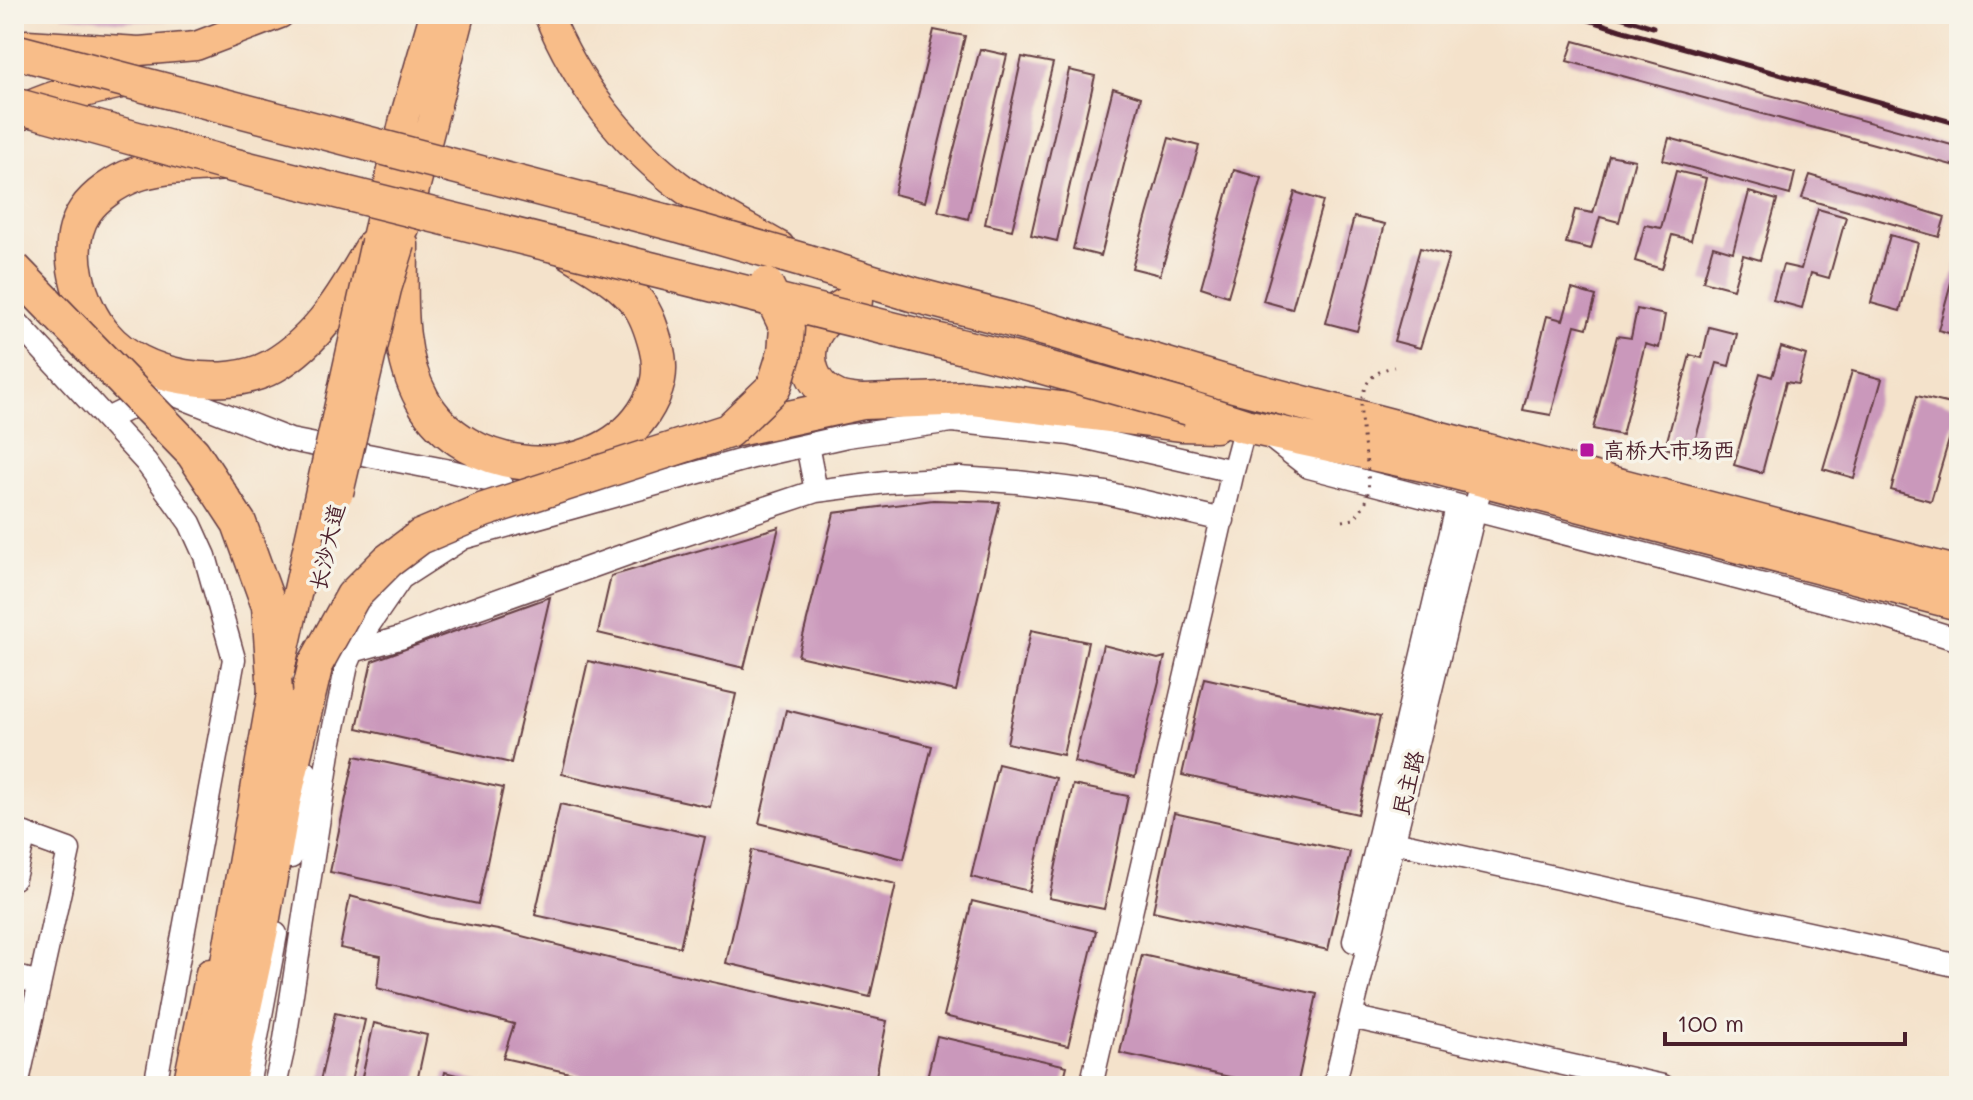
<svg xmlns="http://www.w3.org/2000/svg" width="1973" height="1100" font-family="Mali,'LXGW WenKai TC',sans-serif">
	<rect width="100%" height="100%" fill="#f7f3e8"/>
	<filter id="ink" filterUnits="userSpaceOnUse"><feTurbulence type="fractalNoise" baseFrequency=".0125" numOctaves="2"/><feDisplacementMap in="SourceGraphic" scale="16" xChannelSelector="R" yChannelSelector="G"/><feConvolveMatrix kernelMatrix="1 2 1 2 8 2 1 2 1" color-interpolation-filters="sRGB"/></filter>
	<filter id="wash" filterUnits="userSpaceOnUse"><feTurbulence type="fractalNoise" baseFrequency=".006" numOctaves="4" result="noise"/><feDisplacementMap in="SourceGraphic" scale="32" xChannelSelector="R" yChannelSelector="G"/><feGaussianBlur stdDeviation="1.8" result="paint"/><feColorMatrix in="noise" values="0 0 0 0 0 0 0 0 0 0 0 0 0 0 0 0 0 1.4 0 .05"/><feComposite in="paint" operator="in"/></filter>
	<g filter="url(#wash)">
		<rect width="100%" height="100%" fill="#f4e2cb"/>
		<g id="blocks">
			<path fill="#ca98bb" d="M63,14h137v1l-18,5 -56,2 -63,-6z
				M934,30l31,6 -40,166 -31,-8z
				M1574,41l385,106v20l-392,-106z
				M980,49l27,6 -39,164 -30,-8z
				M1022,57l31,6 -41,167 -27,-6z
				M1069,70l26,6 -38,165 -26,-6z
				M1113,88l28,9 -40,159 -28,-7z
				M1169,138l30,8 -39,129 -28,-7z
				M1669,138l126,35 -5,22 -127,-35z
				M1609,155l26,5 -16,62 -19,-5 -9,32 -25,-6 9,-33 18,3z
				M1234,170l28,8 -34,118 -27,-9z
				M1676,171l30,7 -15,62 -19,-5 -10,34 -27,-8 10,-36 16,3z
				M1810,175l135,42 -6,20 -137,-39z
				M1295,192l28,9 -31,108 -29,-8z
				M1749,192l28,8 -17,60 -17,-5 -10,34 -30,-8 10,-35 20,6z
				M1818,209l28,8 -17,61 -18,-5 -9,35 -29,-8 10,-35 18,4z
				M1354,217l31,7 -28,107 -31,-8z
				M1890,235l28,8 -18,68 -29,-8z
				M1420,248l29,7 -29,93 -26,-7z
				M1958,257h1v79l-21,-6z
				M1572,289l24,7 -9,32 -12,-3 -24,90 -28,-5 24,-94 16,4z
				M1637,309l28,6 -6,33 -14,-4 -23,91 -29,-6 24,-93 14,2z
				M1709,327l28,7 -8,32 -12,-3 -26,92 -26,-7 25,-93 12,3z
				M1781,347l25,8 -8,29 -12,-2 -24,91 -28,-8 26,-92 12,4z
				M1852,371l30,8 -28,99 -31,-9z
				M1917,396l42,10 -28,95 -40,-11z
				M933,500l67,2 -44,189 -158,-35 36,-143z
				M779,527l-35,141 -146,-35 13,-57z
				M550,597l-39,166 -154,-35 15,-67z
				M1031,630l57,12 -25,113 -56,-12z
				M1103,645l55,14 7,-2 -30,120 -61,-15z
				M588,661l148,33 -26,113 -148,-33z
				M1204,678l176,39 -22,97 -176,-39z
				M786,710l146,36 -28,113 -145,-36z
				M355,756l148,32 -25,116 -148,-32z
				M998,764l58,14 -27,113 -58,-14z
				M1073,785l55,11 -24,113 -55,-11z
				M560,804l145,33 -25,110 -145,-32z
				M1174,813l176,39 -22,98 -175,-39z
				M752,850l144,34 -26,113 -144,-34z
				M350,896l81,22 67,12 138,35 251,56 -13,65h-246l-125,-28 11,-34 -137,-36 4,-32 -41,-8z
				M972,901l124,30 -28,115 -124,-30z
				M1142,955l175,39 -20,92h-26l-151,-33z
				M335,1013l30,7 -15,66h-31z
				M374,1023l53,12 -11,51h-56z
				M937,1036l130,30 -5,20h-137z
				M445,1072l34,9 -2,5h-35z"/>
		</g>
	</g>
	<g filter="url(#ink)">
		<use href="#blocks" fill-opacity="0" stroke="#643c43" stroke-width="2"/>
		<g fill="none" stroke-linecap="round" stroke-linejoin="round">
			<g stroke="#643c43" stroke-width="25">
				<path id="minor" d="M14,319l132,143 44,61 15,33 29,103 -79,427
					M107,419l49,-24 17,-1 117,46 160,31 49,12 23,26
					M1269,436l40,31 570,148 80,25
					M807,445l9,46
					M353,651l47,-13 65,-26 168,-60 183,-61 70,-9 73,-4 58,4 89,11 117,27
					M14,830l55,20 -52,236
					M1394,842l565,124
					M291,857l15,-85
					M14,878l11,-44
					M1354,941l103,-434
					M14,976l25,7
					M1351,1017l312,69
					M248,1086l28,-152
					M275,1086l9,-40 46,-300 17,-81 10,-23 44,-64 62,-40 290,-81 94,-21 105,-15 118,13 163,37 12,-45
					M1091,1086l142,-615
					M1334,1086l144,-589"/>
			</g>
			<g stroke="#643c43" stroke-width="31">
				<path id="major" d="M548,14c28,69 76,132 137,176 30,21 64,38 95,56
					M27,44l112,7 57,-5 84,-32
					M405,228l55,-214
					M375,242l30,-127 29,-101
					M187,1086l23,-113"/>
			</g>
			<g stroke="#643c43" stroke-width="37">
				<path id="highway" d="M14,116c35,-19 73,-27 111,-36
					M224,163c-29,3 -63,2 -90,12 -17,6 -39,21 -49,36 -24,36 -6,95 20,125 35,42 120,57 168,30 47,-27 74,-75 100,-120
					M401,244c0,52 -5,108 21,155 42,78 171,88 221,15 15,-23 20,-42 13,-68 -4,-15 -9,-32 -19,-44 -18,-23 -45,-36 -68,-51
					M805,261l110,34 138,36 181,54 725,189
					M855,301c-30,12 -55,38 -43,71 4,12 14,21 26,26 7,3 17,3 25,4
					M1189,408l56,18 187,40 527,137
					M728,431l135,-29 109,-4 209,26 34,1
					M211,1059l64,-366
					M227,1086l34,-157 22,-127 33,-139"/>
			</g>
			<use href="#minor" stroke="#fff" stroke-width="22"/>
			<use href="#major" stroke="#f8bd89" stroke-width="28"/>
			<use href="#highway" stroke="#f8bd89" stroke-width="34"/>
			<path stroke="#4a1f2b" stroke-width="5" d="M1571,14l49,16 339,94
				M1611,14l42,13"/>
			<g stroke="#643c43" stroke-width="31" stroke-linecap="butt">
				<path id="major-bridge" d="M339,493l48,-204 14,-45
					M280,671l95,-429"/>
			</g>
			<g stroke="#643c43" stroke-width="37" stroke-linecap="butt">
				<path id="highway-bridge" d="M14,51l665,174 126,36
					M14,105l210,58 816,203 149,42
					M14,269l179,184 46,70 30,83 6,87
					M316,663l37,-67 35,-35 32,-24 64,-27 244,-79 46,-44 11,-35 2,-24 -21,-43"/>
			</g>
			<path stroke="#643c43" stroke-width="3" stroke-dasharray="2 6" stroke-linecap="butt" d="M1343,521l11,-2c5,-7 11,-13 13,-21 10,-39 -34,-120 27,-131"/>
			<use href="#major-bridge" stroke="#f8bd89" stroke-width="28"/>
			<use href="#highway-bridge" stroke="#f8bd89" stroke-width="34"/>
		</g>
	</g>
	<rect fill="#b5179e" stroke="#f7f3e8" stroke-width="3" x="1579" y="442" width="16" height="16" rx="4"/>
	<g text-anchor="middle" stroke-width="7" stroke-linejoin="round" paint-order="stroke">
		<g font-size="22" fill="#4a1f2b" stroke="#f7f3e8" text-anchor="start">
			<text x="1603" y="458">高桥大市场西</text>
		</g>
		<g font-size="22" fill="#4a1f2b" stroke="#f7f3e8">
			<text transform="translate(327 547) rotate(-77)" y="8">长沙大道</text>
			<text transform="translate(1408 783) rotate(-76)" y="8">民主路</text>
		</g>
	</g>
	<rect width="1973" height="1100" fill="none" stroke="#f7f3e8" stroke-width="48"/>
	<path d="M1665 1032v12h240v-12" fill="none" stroke="#4a1f2b" stroke-width="4"/>
	<text x="1677" y="1032" font-size="24" fill="#4a1f2b" stroke="#f7f3e8" stroke-width="6" paint-order="stroke">100 m</text>
</svg>
